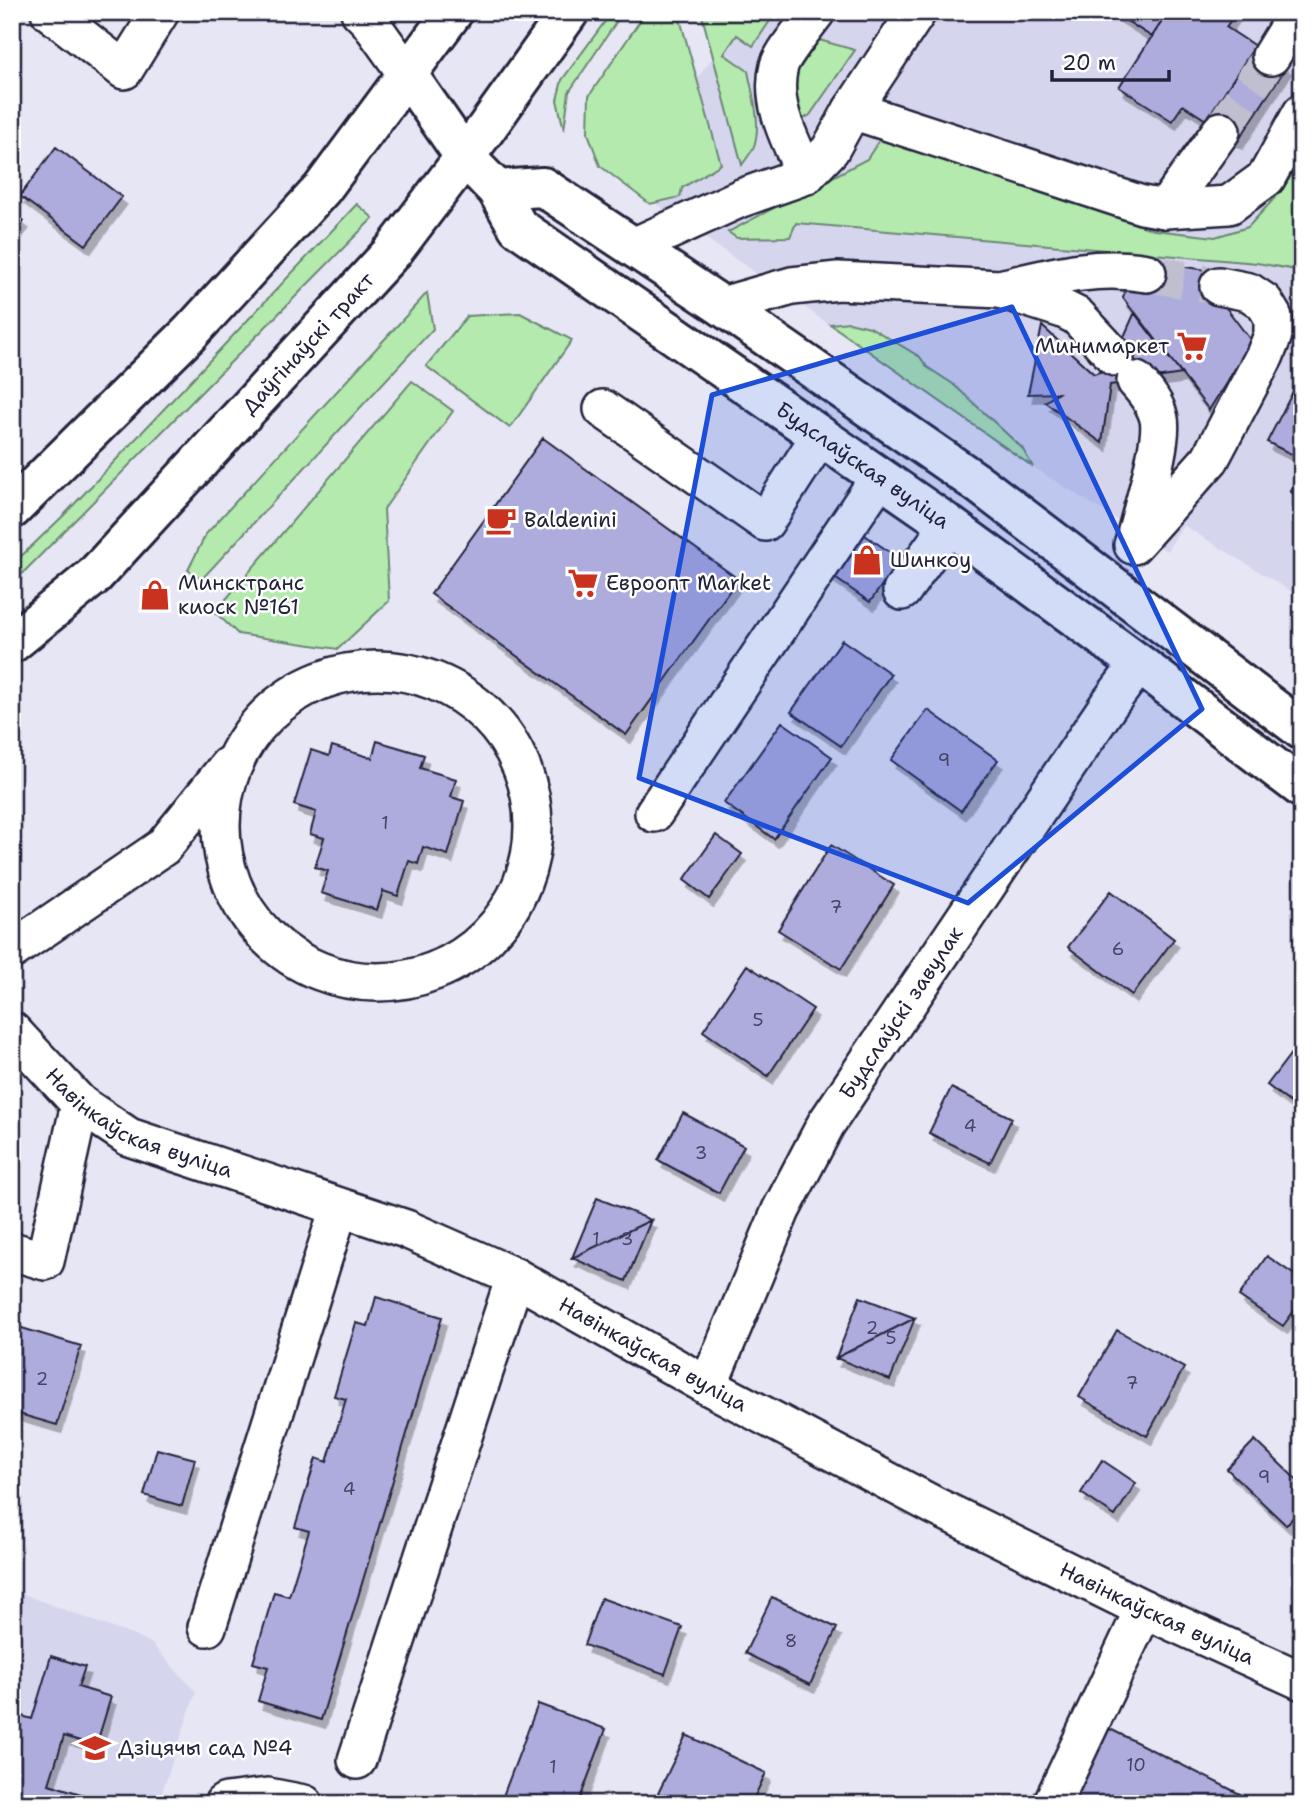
<svg xmlns="http://www.w3.org/2000/svg" width="1314" height="1816" font-family="'Shantell Sans',sans-serif">
	<defs>
		<filter id="shadow"><feDropShadow dx="4.5" dy="8" stdDeviation="0" flood-color="#0004"/></filter>
	</defs>
	<rect width="100%" height="100%" fill="#e7e6f5"/>
	<filter id="ink" filterUnits="userSpaceOnUse"><feTurbulence type="fractalNoise" baseFrequency=".0143" numOctaves="2"/><feDisplacementMap in="SourceGraphic" scale="14" xChannelSelector="R" yChannelSelector="G"/><feConvolveMatrix kernelMatrix="1 2 1 2 8 2 1 2 1" color-interpolation-filters="sRGB"/></filter>
	<g filter="url(#ink)">
		<path fill="#d6d5ee" d="M747,12h555v586l-119,-73 -16,26 -134,-84 -412,-288z
			M12,1590l138,52 46,50 -38,112h-146z"/>
		<path fill="#b4eaad" stroke="#6b8674" stroke-width="2" d="M612,12h11l-54,80 -5,38 -7,-30 5,-20z
			M646,12h32l43,152 -39,24 -2,9 -30,7 -50,-38 -12,-33 1,-37z
			M701,12h75l-23,34 -16,-11 -13,19 24,17c4,22 14,52 6,75 -2,6 -8,13 -12,19z
			M819,40l36,10 -45,65 -7,4 -8,-4 -8,-28z
			M882,136l272,94 61,7 33,-10 35,-38 19,-31v113l-45,-8 -461,-40 -6,14 -53,1 -9,-6 139,-73z
			M357,204l16,14 -361,366v-19l52,-50z
			M427,293l6,36 -232,251 -13,-10 18,-36z
			M520,313l52,27 -62,88 -84,-62 41,-50z
			M849,322l21,5 50,30 7,10 26,17 69,64 11,19 -203,-143z
			M412,381l41,30 -69,98 5,92 -51,48 -100,-15 -23,-22z"/>
		<path fill="#aeacdd" stroke="#22223b" stroke-width="2" filter="url(#shadow)" d="M1113,12h55l-16,25z
			M1168,12h68l-10,15 29,19 -49,74 -23,-15 -11,16 -53,-34z
			M1255,46l32,20 -49,75 -32,-21z
			M56,147l66,50 -36,48 -66,-49z
			M12,212l12,9 -12,15z
			M1150,262l72,10 -4,25 34,45 -43,68 -86,-112 3,-12z
			M1135,312l47,62 -72,11 -8,58 -57,-41 13,-9 -30,1 14,-68 52,48 16,-6z
			M1302,374v69l-7,13 -28,-14z
			M543,438l195,141 -112,156 -195,-141z
			M1302,475v25l-12,-9z
			M859,531l41,28 -30,43 -41,-28z
			M842,640l49,34 -50,72 -50,-34z
			M928,710l70,50 -37,51 -70,-51z
			M782,722l50,35 -58,82 -50,-36z
			M377,741l47,14 -4,13 36,11 -5,18 13,4 -16,54 -25,-8 -5,17 -9,-3 -11,35 -15,-5 -6,19 -56,-17 7,-22 -13,-4 9,-29 -14,-4 6,-22 -22,-7 17,-55 18,6 3,-10 40,12z
			M716,835l26,19 -33,45 -25,-19z
			M831,845l63,40 -53,84 -63,-39z
			M1111,891l63,48 -42,56 -64,-48z
			M747,965l66,44 -45,67 -65,-45z
			M1302,1039v73l-35,-27z
			M951,1088l61,30 -22,45 -61,-30z
			M683,1113l61,33 -25,47 -61,-33z
			M597,1198l54,22 -79,38z
			M651,1220l-25,61 -54,-23z
			M1267,1256l35,24v20l-19,26 -44,-30z
			M376,1297l66,20 -121,403 -63,-19 10,-34 -15,-4 21,-71 15,4 20,-65 -14,-4 21,-69 11,4 19,-63 -12,-3 22,-73 12,3z
			M860,1297l55,21 -79,40z
			M915,1318l-25,62 -54,-22z
			M12,1325l69,21 -24,79 -45,-13z
			M1117,1330l67,38 -37,68 -68,-39z
			M1255,1440l47,45v23l-16,17 -59,-56z
			M157,1449l38,10 -13,47 -38,-11z
			M1102,1460l34,23 -21,33 -34,-23z
			M772,1597l65,31 -27,57 -65,-32z
			M601,1598l81,29 -17,47 -81,-29z
			M51,1656l34,11 -7,20 33,10 -15,49 -32,-10 -15,48 35,11 -2,9h-70v-91l20,6z
			M538,1704l68,25 -28,75h-78z
			M1108,1728l152,76h-143l-4,-2 -1,2h-38l-3,-2z
			M686,1735l80,38 -15,31h-98z"/>
		<g fill="none" stroke-linecap="round" stroke-linejoin="round">
			<path stroke="#c0bfd0" stroke-width="37" stroke-dasharray="37 18" stroke-linecap="butt" d="M1221,131l50,-75
				M1147,273l72,13"/>
			<g stroke="#22223b" stroke-width="42">
				<g id="minor">
					<path d="M50,12l74,58 36,-58"/>
					<path d="M360,12l9,9 38,53"/>
					<path d="M1271,56l27,-44"/>
					<path d="M852,110l290,95 23,4 64,-4 37,-27 36,-65"/>
					<path d="M806,175c-15,-33 -37,-71 -27,-109 3,-12 28,-42 37,-54"/>
					<path d="M1165,209l56,-78"/>
					<path d="M633,247l108,-49 65,-23 24,-25 22,-40 65,-98"/>
					<path d="M1000,289c51,-12 95,-25 147,-16"/>
					<path d="M722,306l70,-20 46,-5 162,8 63,20 14,7 38,41"/>
					<path d="M603,409l162,113 55,-86"/>
					<path d="M1135,539c6,-27 29,-97 24,-120 -3,-15 -13,-27 -23,-38"/>
					<path d="M1133,545l77,-86 55,-104 8,-20v-18l-9,-15 -15,-10 -30,-6"/>
					<path d="M902,591l47,-66"/>
					<circle cx="377" cy="826" r="156"/>
					<path d="M654,813l225,-335"/>
					<path d="M12,950l151,-103 65,-81"/>
					<path id="s1" d="M12,1031l68,73 49,33 277,92 109,48 193,109 227,120 209,103 158,72"/>
					<path d="M12,1251l33,10 35,-157"/>
					<path id="s2" d="M708,1386l73,-176 45,-86 283,-420 30,-40"/>
					<path d="M207,1627l132,-419"/>
					<path d="M357,1760l158,-483"/>
					<path d="M223,1804l3,-2 42,-5 36,7"/>
					<path d="M1052,1804l92,-195"/>
				</g>
			</g>
			<g stroke="#22223b" stroke-width="44">
				<g id="major">
					<path id="s3" d="M407,74l57,82 33,34 21,37 431,298 190,139 163,124"/>
					<path d="M497,190l46,-3 179,119 257,178 323,246"/>
					<path d="M12,509l178,-176 132,-144 131,-177"/>
					<path id="s4" d="M12,643l82,-67 300,-326 91,-120 84,-118"/>
				</g>
			</g>
			<use href="#minor" stroke="#fff" stroke-width="37"/>
			<use href="#major" stroke="#fff" stroke-width="38"/>
		</g>
	</g>
	<path fill="#1d4ed8" fill-opacity="0.2" stroke="#1d4ed8" stroke-width="5" stroke-linejoin="round" d="M1012,307l190,402 -234,194 -329,-125 73,-383z"/>
	<defs>
		<g id="supermarket-bare" transform="scale(2.415)"><path d="M-6-5.5h2.5l.6 2H6L4.5 2H-2.5L-4.4-4H-6ZM-1.5 3.2a1.3 1.3 0 1 0 .1 0ZM3 3.2a1.3 1.3 0 1 0 .1 0Z" fill="#c8321e" stroke="#fff" stroke-width="2.5" paint-order="stroke"/></g>
		<g id="cafe-bare" transform="scale(2.415)"><path d="M-5.5-4.5H6V0H3Q3 3.5 0 3.5H-2.5Q-5.5 3.5-5.5 0ZM3-3.2v2h1.7v-2ZM-6 4.5H4V6H-6Z" fill="#c8321e" stroke="#fff" stroke-width="2.5" paint-order="stroke"/></g>
		<g id="shop-bare" transform="scale(2.415)"><path d="M-5-2.5h2.3a2.7 3.5 0 0 1 5.4 0H5L5.5 6h-11ZM-1.5-2.5h3a1.5 2.3 0 0 0-3 0Z" fill="#c8321e" stroke="#fff" stroke-width="2.5" paint-order="stroke"/></g>
		<g id="school-bare" transform="scale(2.415)"><path d="M0-5L7-2L0 1L-7-2ZM-4 1L0 2.5L4 1V4Q0 6-4 4Z" fill="#c8321e" stroke="#fff" stroke-width="2.5" paint-order="stroke"/></g>
	</defs>
	<g fill-rule="evenodd">
		<use href="#supermarket-bare" x="1192" y="346"/>
		<use href="#cafe-bare" x="501" y="520"/>
		<use href="#shop-bare" x="867" y="560"/>
		<use href="#supermarket-bare" x="583" y="583"/>
		<use href="#shop-bare" x="155" y="595"/>
		<use href="#school-bare" x="95" y="1748"/>
	</g>
	<g text-anchor="middle" stroke-width="5" stroke-linejoin="round" paint-order="stroke">
		<g font-size="18" fill="#454464">
			<text x="944" y="766">9</text>
			<text x="385" y="829">1</text>
			<text x="836" y="913">7</text>
			<text x="1118" y="955">6</text>
			<text x="758" y="1026">5</text>
			<text x="970" y="1132">4</text>
			<text x="701" y="1159">3</text>
			<text x="596" y="1245">1</text>
			<text x="627" y="1245">3</text>
			<text x="872" y="1334">2</text>
			<text x="891" y="1344">5</text>
			<text x="42" y="1385">2</text>
			<text x="1132" y="1389">7</text>
			<text x="1264" y="1483">9</text>
			<text x="349" y="1495">4</text>
			<text x="791" y="1647">8</text>
			<text x="1136" y="1771">10</text>
			<text x="553" y="1773">1</text>
		</g>
		<g font-size="21" fill="#22223b" stroke="#fff">
			<text dy="7" stroke="none"><textPath href="#s4" startOffset="422">Даўгінаўскі тракт</textPath></text>
			<text dy="7" stroke="none"><textPath href="#s3" startOffset="609">Будслаўская вуліца</textPath></text>
			<text dy="7" stroke="none"><textPath href="#s2" startOffset="422">Будслаўскі завулак</textPath></text>
			<text dy="7" stroke="none"><textPath href="#s1" startOffset="161">Навінкаўская вуліца</textPath></text>
			<text dy="7" stroke="none"><textPath href="#s1" startOffset="728">Навінкаўская вуліца</textPath></text>
			<text dy="7" stroke="none"><textPath href="#s1" startOffset="1295">Навінкаўская вуліца</textPath></text>
		</g>
		<g font-size="21" fill="#22223b" stroke="#fff" text-anchor="start">
			<text x="1169" y="353" text-anchor="end">Минимаркет</text>
			<text x="524" y="527">Baldenini</text>
			<text x="890" y="567">Шинкоу</text>
			<text x="178" y="590">Минсктранс<tspan x="178" dy="24">киоск №161</tspan></text>
			<text x="606" y="590">Евроопт Market</text>
			<text x="118" y="1755">Дзіцячы сад №4</text>
		</g>
	</g>
	<rect width="1314" height="1816" fill="none" stroke="#fff" stroke-width="42"/>
	<rect x="21" y="21" width="1272" height="1774" fill="none" stroke="#22223b" stroke-width="2.5" filter="url(#ink)"/>
	<path d="M1052 70v10h117v-10" fill="none" stroke="#22223b" stroke-width="3.5"/>
	<text x="1062" y="70" font-size="21" fill="#22223b" stroke="#ffffff" stroke-width="5" paint-order="stroke">20 m</text>
</svg>
